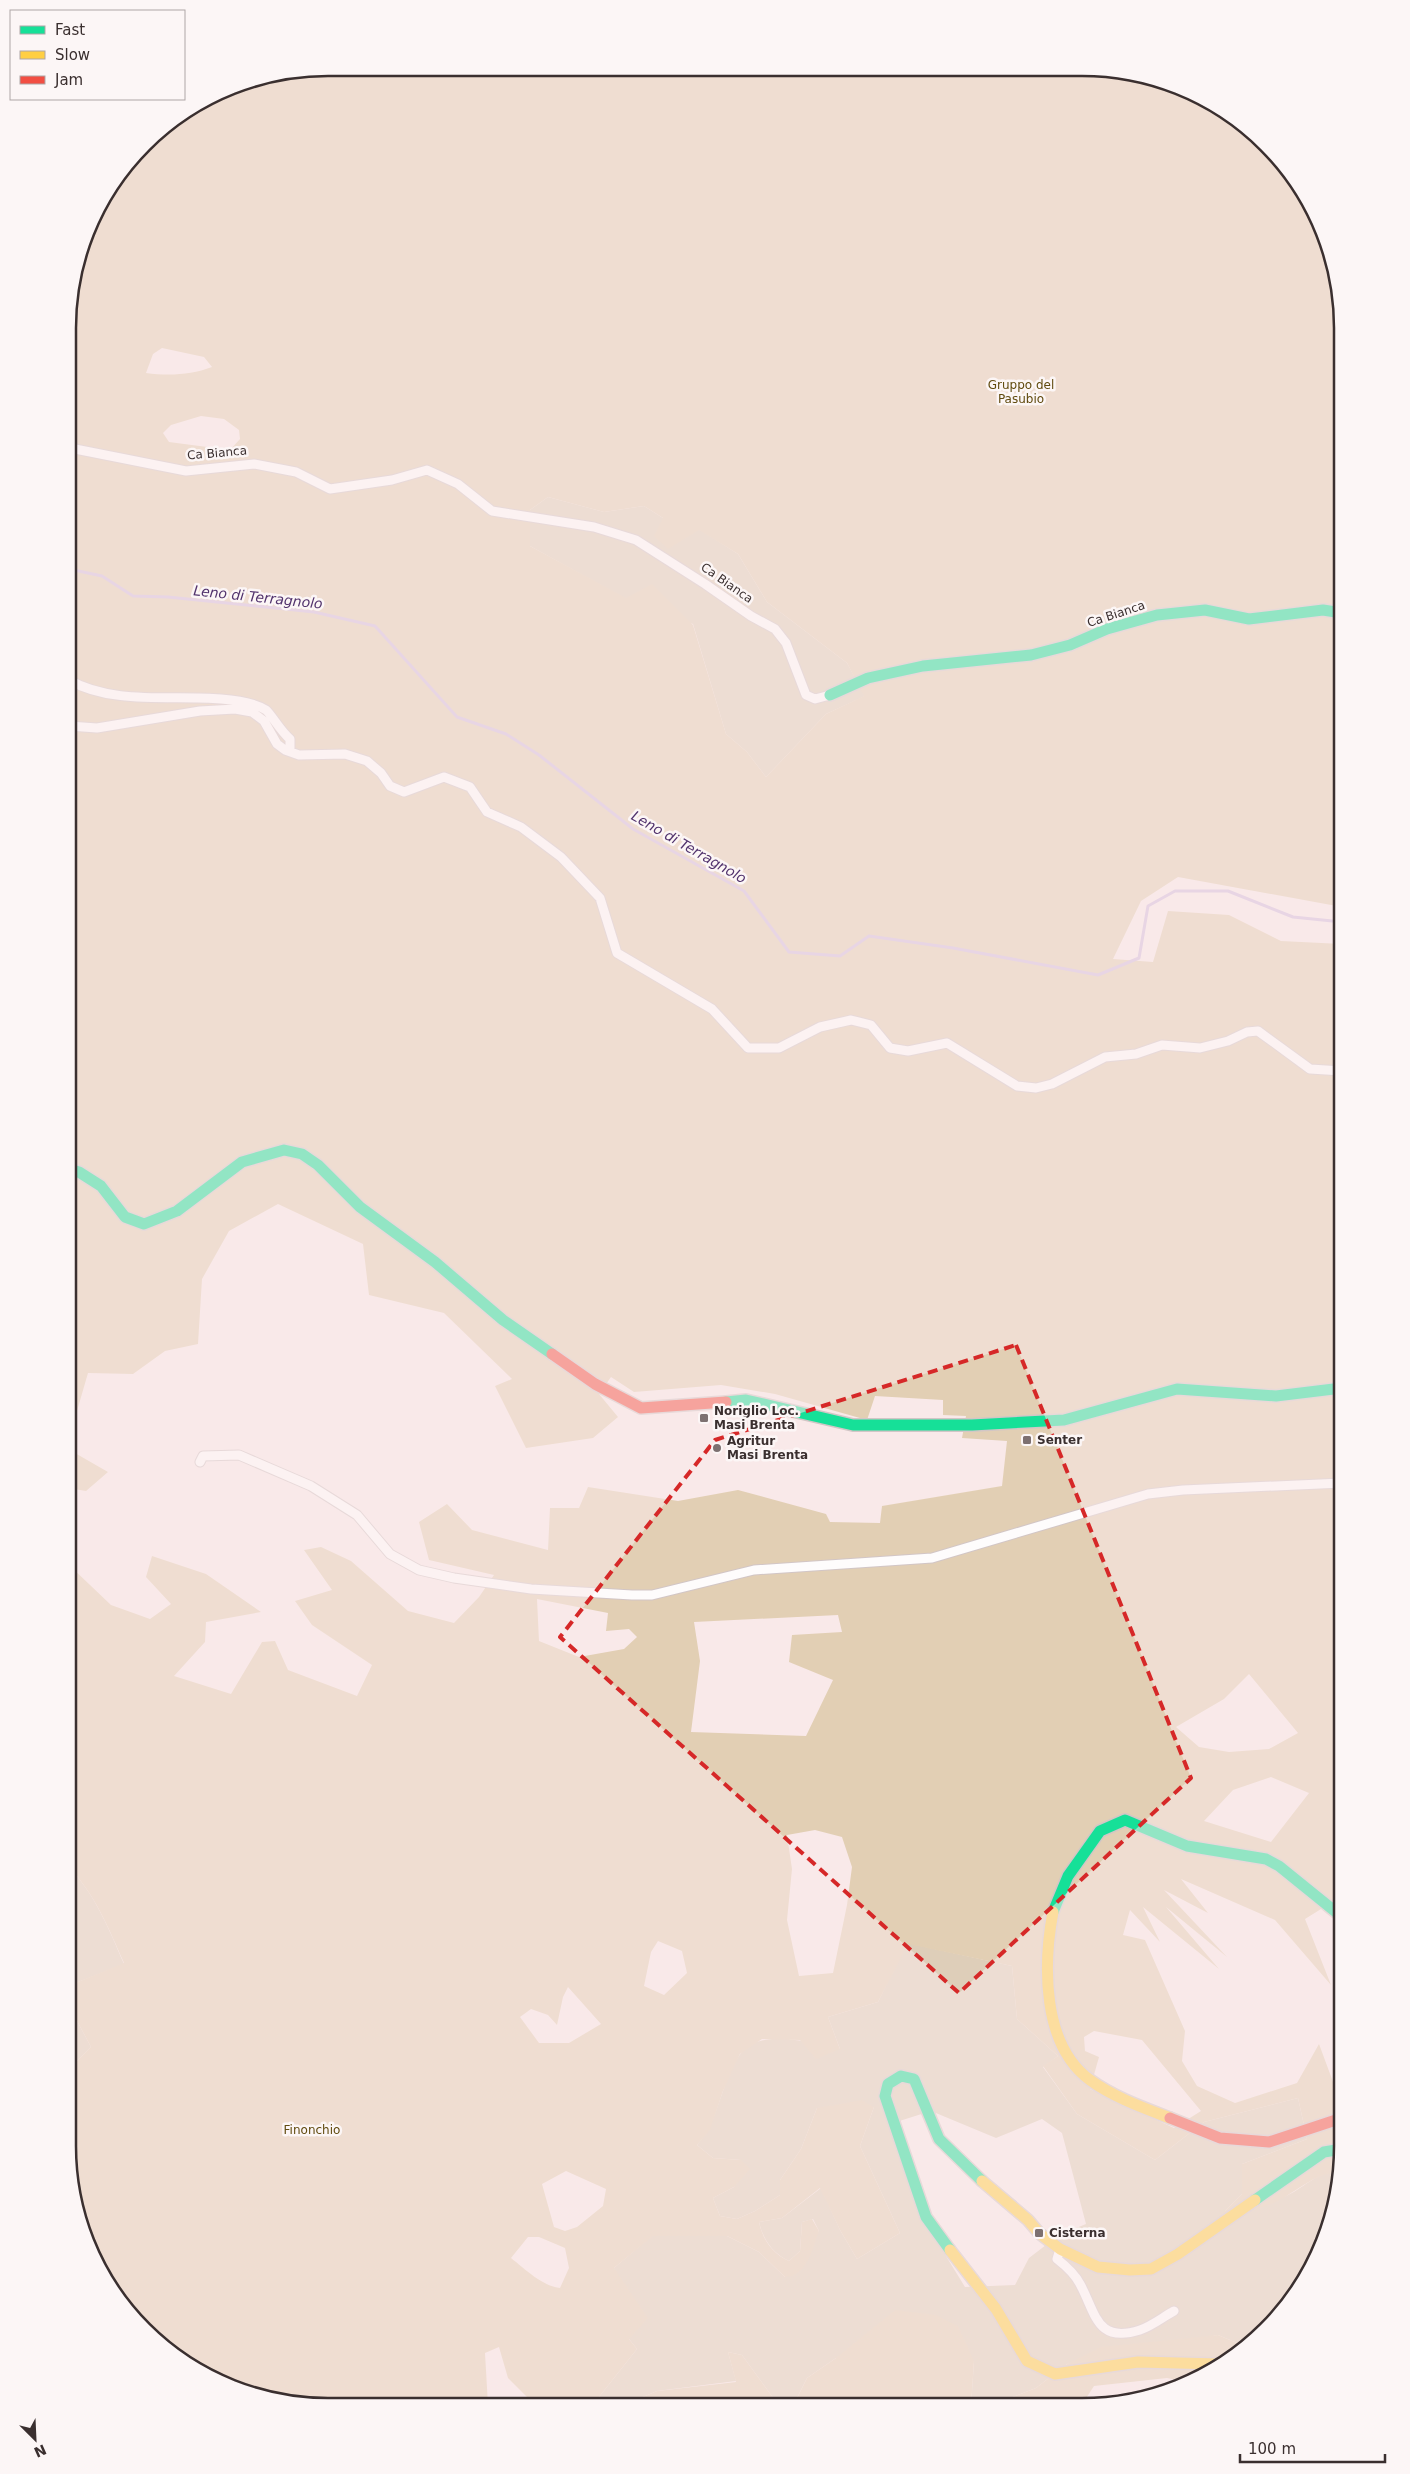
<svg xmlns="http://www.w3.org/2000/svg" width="1410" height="2474" font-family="'DejaVu Sans',sans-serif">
	<rect width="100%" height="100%" fill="#f9e9e9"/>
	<path fill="#deceb9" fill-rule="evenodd" d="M548,497l56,15 40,-6 19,12 36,11 39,25 29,48 80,61 18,33 -39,18 -60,63 -19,-25 -21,-18 -33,-110 -67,-25 -96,-53v-36z
		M68,1866c27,28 41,63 56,98l-56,22z
		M907,1943l105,23 5,53 41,37 -15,11 34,47 78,46 49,-38 94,-24 9,41 -65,25v30l-17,17c11,-1 52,-10 63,-16 19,-9 27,-23 52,-23l-17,74 -34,59 -41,40h-6l-24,-10 -151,29 -31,24 -47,18h-18l3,-45 -138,-3 -29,20 -14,28h-14l-37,-51 -14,-3 8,29 -79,10 -33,14h-25l-4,-3 42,-53 -8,-10 -15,-71 39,-33 74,1 32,16 26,25 34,-46 -6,-12 -11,3 -2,29 -11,10c-17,-8 -26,-22 -30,-39l23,-4 39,-30 19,42 17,29 43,-26 -40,-87 14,-39 -57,1 -16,41 -21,31v15l-25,16 -18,8 -17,-3 -7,-18 21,-11 7,-27 -28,-2 -16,-13c15,-18 17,-29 25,-51 4,-12 10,-28 17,-38 19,-30 73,-13 101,-7l-12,-32 50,-15zM931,2111l65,27 46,-19 20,14 24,91 -27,11 -30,23 -14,27 -50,2 -43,-70 -32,-93z
		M68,2004l23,43 -23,23z"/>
	<path fill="#e2cfb4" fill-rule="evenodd" d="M328,68l805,4 64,22 57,38 44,51 31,61 13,84v579l-164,-30 -37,24 -28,58 40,3 15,-51 61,4 52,26 61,3v952l-37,23 26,66 -56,-65 -94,-41 27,34 -44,-23 63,67 -61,-50 53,62 -76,-62 17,35 -30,-32 -7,25 22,5 40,91 -3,30 15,25 38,17 62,-20 22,-39 20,54 3,-1 -2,75c-30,1 -49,27 -77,35 -12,3 -26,3 -39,5l18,-18v-30l65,-25 -9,-41 -94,24 -49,38 -78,-46 -34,-48 15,-10 -41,-37 -5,-53 -104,-22 -30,58 -50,15 12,32 -24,10 -16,-19 -38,-1 -22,15 -17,37 -13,39 -13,15 16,13 28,2 9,9 -16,18 -21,11 7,18 17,3 18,-8 25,-16v-15l21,-31 16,-41 45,-8 12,7 -14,39 40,87 -43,26 -17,-29 -20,-42 -38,30 -23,4c4,18 13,31 30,39l11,-10 2,-29 10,-3 7,12c-6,16 -12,46 -34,46l-26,-25 -32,-16h-74l-39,32 34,50 -19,21 8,10 -42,53 4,3h-64l-27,-27 -9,-31 -14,6 3,52 -195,-1 -65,-17 -59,-34 -57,-62 -31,-61 -13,-84v-76l23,-23 -23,-43v-18l56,-23c-15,-34 -29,-69 -56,-97v-302l43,41 39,14 21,-15 -25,-27 6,-21 54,18 55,38 -55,10 -1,20 -31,34 57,18 31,-52 13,-1 13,29 69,26 15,-31 -60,-40 -17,-24 37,-11 -28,-40 17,-3 30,14 57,50 46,12 25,-26 15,-22 -65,-15 -10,-38 28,-18 25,26 76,20 2,-42h29l9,-21 90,14 60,-11 88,24 4,8 50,1 2,-17 120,-20 5,-45 -45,-3 4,-22 -23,-1v-15l-68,-4 -8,24 -92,-26 -54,-9 -87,7 -23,-15 -12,17 19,23 -25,21 -67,10 -31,-62 17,-7 -68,-66 -75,-18 -6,-51 -85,-40 -49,27 -27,48 -4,65 -33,7 -32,23 -45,-1 -20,69 2,-1148 24,-82 62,-80 72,-45zM162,348l42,9 8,10c-21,8 -43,9 -66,6l7,-19zM201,416l23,3 15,11 1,9 -10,11 -61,-8 -6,-9 8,-8zM548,497l56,15 40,-6 19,12 -9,18 14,13 31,-19 39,24 29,48 80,61 17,33 -38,18 -60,63 -19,-25 -21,-18 -33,-109 -41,-41 -26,14 -96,-52v-36zM537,1599l71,14 -2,18 23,-2 8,8 -13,12 -45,8 -40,-16zM838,1615l4,17 -50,3 -3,27 44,18 -27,56 -115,-4 9,-71 -6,-39zM1249,1674l49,59 -29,16 -40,3 -30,-5 -23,-20 48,-28zM1271,1777l38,16 -38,49 -67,-21 29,-31zM815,1830l27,7 10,30 -5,38 -14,68 -34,3 -12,-56 5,-51 -5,-34zM658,1941l24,10 5,22 -23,22 -20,-9 7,-34zM568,1987l33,37 -32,19h-30l-19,-26 11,-8 17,6 9,10 6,-28zM1094,2031l48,9 59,71 -27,17 -84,-39 9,-32 -14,-6 -1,-14zM566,2171l40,18 -3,17 -26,21 -12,4 -11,-4 -12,-43zM528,2237h11l26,11 4,20 -9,20c-18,-2 -35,-19 -49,-30z
		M68,1449l40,23 -22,19 -18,-3z
		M895,2310l41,5 22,11 16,35 -3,45h-178l14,-28 29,-20z
		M1218,2335l24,10h6l-8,8 -53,29 -20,-4 -73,8 -13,20h-92l47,-18 31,-24 34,-17z
		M728,2352l14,3 37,51 -155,-1 33,-14 79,-9z"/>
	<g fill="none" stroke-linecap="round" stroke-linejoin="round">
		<path stroke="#d2bddd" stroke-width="3" d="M69,569l33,7 31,20 35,1 146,15 61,14 82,91 49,17 33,21 94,74 111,62 45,61 51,4 29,-20 84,12 145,27 41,-17 9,-52 27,-15h53l65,26 49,5"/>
		<g stroke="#d2c6c6" stroke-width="11">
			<path id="street" d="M70,448l116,23 68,-7 42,8 34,17 62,-9 35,-10 31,14 34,27 102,16 42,13 69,44 46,32 24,13 11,14 20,52 9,4 15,-4
				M69,680c43,25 104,15 152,19 15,1 32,3 45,11 5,4 15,22 24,29v11
				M69,726l28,2 103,-17 35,-2 17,3 12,9 13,23 8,6 14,5 46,-1 22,7 14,12 9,13 14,6 40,-15 26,10 17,25 34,15 40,30 39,41 17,55 95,56 36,39h31l41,-21 31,-7 20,5 19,23 18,3 39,-8 70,43 19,2 16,-4 53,-27 31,-3 26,-9 38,3 28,-7 19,-9 11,-1 52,38 32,2
				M200,1462l3,-6 36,-1 72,31 46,29 33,39 29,16 35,8 77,11 101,6h20l102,-25 178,-12 216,-64 35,-4 159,-7
				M1060,2249l-3,10c9,7 18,15 23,25 16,29 16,60 60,46 12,-4 23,-13 34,-19"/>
		</g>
		<g stroke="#d2c6c6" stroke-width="14">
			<path id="fast" d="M830,695l38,-17 55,-12 108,-11 39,-10 37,-16 50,-14 48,-5 44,9 74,-9 19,3
				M69,1169l10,3 22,14 24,31 19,7 33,-13 65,-49 42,-12 18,4 16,11 42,42 75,55 68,58 49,34
				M726,1402l20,-2 107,25h119l92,-5 113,-31 99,7 66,-8
				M1053,1912l15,-36 32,-45 25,-11 62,26 79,13 13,7 63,51
				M1255,2200l69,-48 18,-3
				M950,2250l-24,-33 -41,-121 3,-12 13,-8 13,3 25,60 43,42"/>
		</g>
		<g stroke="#d2c6c6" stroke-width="14">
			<path id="slow" d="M1053,1912c-10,53 -11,133 37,168 23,17 54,28 80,38
				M982,2181l46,39 11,13 21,16 38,18 32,3 21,-1 27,-15 77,-54
				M950,2250l46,59 31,52 28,13 83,-12 82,2"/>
		</g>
		<g stroke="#d2c6c6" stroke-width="14">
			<path id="jam" d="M552,1354l43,30 46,24 85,-6
				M1170,2118l50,20 49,4 73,-24"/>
		</g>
		<use href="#street" stroke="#fefcfc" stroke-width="9"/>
		<use href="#fast" stroke="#16e098" stroke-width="11"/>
		<use href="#slow" stroke="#ffcf43" stroke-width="11"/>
		<use href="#jam" stroke="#f24e42" stroke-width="11"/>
	</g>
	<path d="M0 0H1410V2474H0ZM1016,1345l175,433 -232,215 -399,-356 155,-197z" fill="#f9e9e9" fill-opacity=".55" fill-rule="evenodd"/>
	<path fill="none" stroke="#d62828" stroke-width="4" stroke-dasharray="10 6" stroke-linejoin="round" d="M1016,1345l175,433 -232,215 -399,-356 155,-197z"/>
	<g fill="#7d7070" stroke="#fcf6f6" stroke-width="2">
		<rect x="699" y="1413" width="10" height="10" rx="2.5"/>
		<rect x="1022" y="1435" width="10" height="10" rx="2.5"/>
		<circle cx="717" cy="1448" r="5"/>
		<rect x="1034" y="2228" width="10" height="10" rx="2.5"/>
	</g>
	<g text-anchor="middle" stroke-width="5" stroke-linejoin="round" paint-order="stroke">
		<g font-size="12" fill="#614b0f" stroke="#fcf6f6">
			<text x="1021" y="389">Gruppo del<tspan x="1021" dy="14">Pasubio</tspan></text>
			<text x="312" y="2134">Finonchio</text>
		</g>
		<g font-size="12" fill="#3a2f2f" stroke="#fcf6f6">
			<text transform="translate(217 453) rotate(-5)" y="4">Ca Bianca</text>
			<text transform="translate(727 583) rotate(35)" y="4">Ca Bianca</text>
			<text transform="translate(1116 614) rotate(-18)" y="4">Ca Bianca</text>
		</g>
		<g font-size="12" font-weight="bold" fill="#3a2f2f" stroke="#fcf6f6" text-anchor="start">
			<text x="714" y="1415">Noriglio Loc.<tspan x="714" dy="14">Masi Brenta</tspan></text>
			<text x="1037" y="1444">Senter</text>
			<text x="727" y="1445">Agritur<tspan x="727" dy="14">Masi Brenta</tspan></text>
			<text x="1049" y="2237">Cisterna</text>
		</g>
		<g font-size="14" font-style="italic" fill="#52336d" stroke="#fcf6f6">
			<text transform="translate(258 597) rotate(6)" y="5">Leno di Terragnolo</text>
			<text transform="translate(689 847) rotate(30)" y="5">Leno di Terragnolo</text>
		</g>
	</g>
	<path d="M0 0H1410V2474H0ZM328 76H1082A252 252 0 0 1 1334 328V2146A252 252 0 0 1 1082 2398H328A252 252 0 0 1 76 2146V328A252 252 0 0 1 328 76Z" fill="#fcf6f6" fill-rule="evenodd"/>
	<path fill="none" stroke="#3a2f2f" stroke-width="2.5" d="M328 76H1082A252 252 0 0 1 1334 328V2146A252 252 0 0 1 1082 2398H328A252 252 0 0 1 76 2146V328A252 252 0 0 1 328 76Z"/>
	<rect x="10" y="10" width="175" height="90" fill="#fcf6f6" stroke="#aea6a6"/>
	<rect x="20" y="26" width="25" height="8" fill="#16e098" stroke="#aea6a6"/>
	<text x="55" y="35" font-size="15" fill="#3a2f2f">Fast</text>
	<rect x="20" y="51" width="25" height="8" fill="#ffcf43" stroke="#aea6a6"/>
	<text x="55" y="60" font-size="15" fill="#3a2f2f">Slow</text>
	<rect x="20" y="76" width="25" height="8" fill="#f24e42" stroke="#aea6a6"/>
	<text x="55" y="85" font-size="15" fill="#3a2f2f">Jam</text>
	<g transform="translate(35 2439) rotate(156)" stroke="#fcf6f6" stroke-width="4" paint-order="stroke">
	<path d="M0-4L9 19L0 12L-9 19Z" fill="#3a2f2f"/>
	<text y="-8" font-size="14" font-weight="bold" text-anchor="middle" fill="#3a2f2f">N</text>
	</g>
	<path d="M1240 2454v8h145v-8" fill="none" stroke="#3a2f2f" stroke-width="2.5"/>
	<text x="1248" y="2454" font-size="15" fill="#3a2f2f" stroke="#fcf6f6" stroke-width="4" paint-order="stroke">100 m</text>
</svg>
